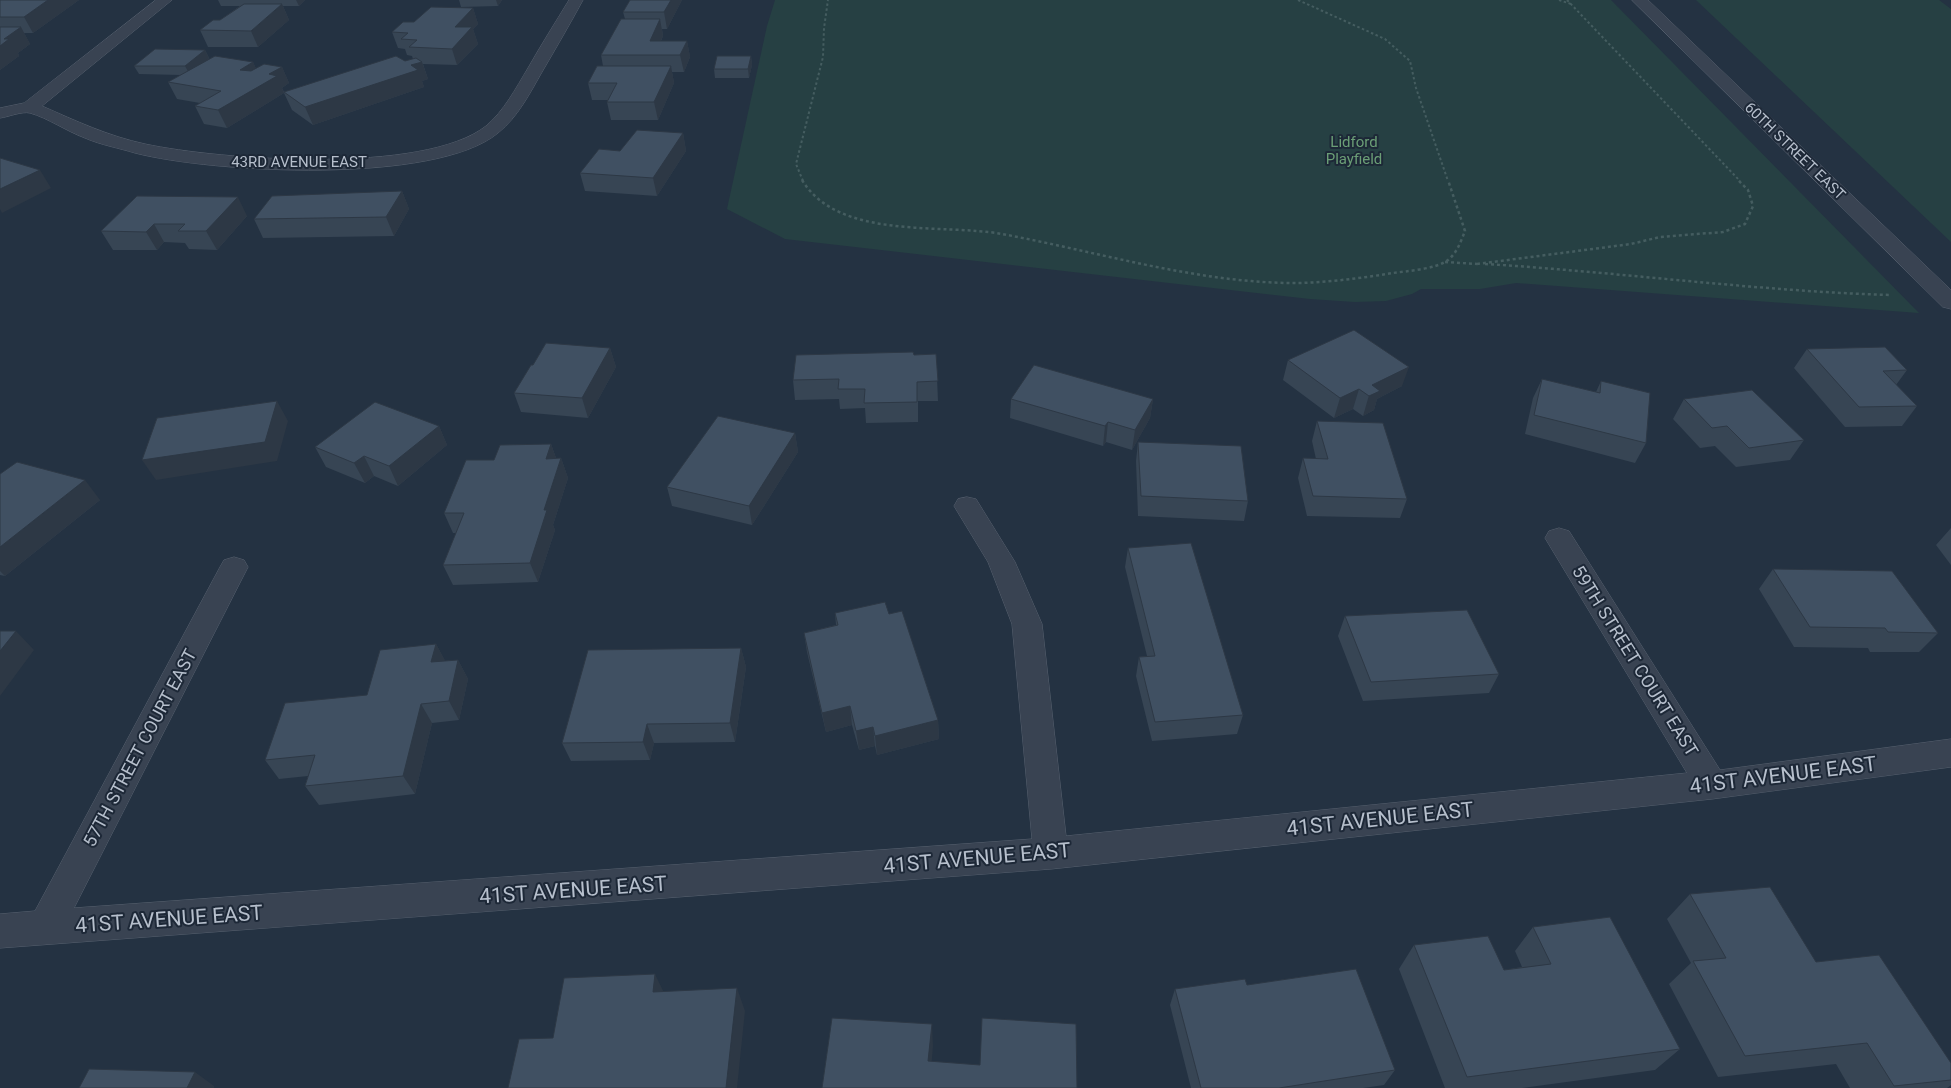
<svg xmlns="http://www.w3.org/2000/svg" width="1951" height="1088" font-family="Roboto,sans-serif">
	<rect width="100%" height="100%" fill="#243242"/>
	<path fill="#264043" d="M775,0h836l308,313 -403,-30 -36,6h-59l-9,5 -26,7 -31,1 -45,-3 -525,-60 -58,-30 40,-183z
		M1696,0h243l12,9v233z"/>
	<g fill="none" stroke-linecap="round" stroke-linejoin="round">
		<g stroke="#57616f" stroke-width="1">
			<path id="street" d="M156,0h16l-130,106c34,15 66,30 103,38 75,16 279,31 341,-18 18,-15 30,-38 42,-58 13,-23 27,-45 41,-68h14c-13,24 -27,48 -41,72 -12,21 -24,45 -44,61 -63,52 -285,40 -363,20 -16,-5 -34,-8 -50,-15 -19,-7 -37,-20 -55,-25 -8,-2 -22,4 -30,5v-10l24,-5z
				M1632,0h16l303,290v19l-8,-2z
				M967,497l9,2 39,63 27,62 24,212 621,-63 -142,-235 4,-7 10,-3 10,3 151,239 231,-31v28l-239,32 -661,70 -1051,79v-34l35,-3 185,-344 4,-7 10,-3 10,3 4,7 -174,341 958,-69 -20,-215 -24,-62 -34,-56 4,-7z"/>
		</g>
		<path stroke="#455d60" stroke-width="2" stroke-dasharray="2.5 2.5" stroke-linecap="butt" d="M1298,0l87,39 25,22 6,27 32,93
			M1559,0l12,4
			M1567,0l173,181
			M803,181l-7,-17 27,-107 1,-29 4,-28"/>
		<path stroke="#455d60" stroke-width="2.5" stroke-dasharray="3 3" stroke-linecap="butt" d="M802,180c37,61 141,43 200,54 98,18 197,50 298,49 31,-1 62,-5 93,-10 14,-2 44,-4 55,-13 9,-7 13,-19 17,-29l-17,-51
			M1445,262l32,2
			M1477,264l154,-20 29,-7 63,-5 22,-8 8,-18 -5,-16 -10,-10
			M1485,264c135,8 270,27 405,31"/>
		<use href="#street" fill="#394352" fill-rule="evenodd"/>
	</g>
	<path fill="#374554" d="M0,0h79l-46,33h-9l6,11 -12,9 1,3 -19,14z
		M218,0h87l-6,6h-16l6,14 -31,27h-50l-8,-17 20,-10 20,-14h-19z
		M459,0h43l-4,6 -37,1z
		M630,0h52l-15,29h-5l1,7 -2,5h26l3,16 -6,15h-12l2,11 -16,37h-47l-4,-18 1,-2h-16l-4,-17 15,-17 -2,-11 24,-36 -2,-7z
		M473,8l5,16 -5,5 5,15 -21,21 -34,-1 5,15 -6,2 2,6 -111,38 -21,-15 -8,-17 -57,35 -23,-4 -9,-18 5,-3 -23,-4 -9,-17 13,-7 -42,-1 -5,-8 71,-16 4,8 -4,4h48l3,7 26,-2 7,16 -7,5 2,4 129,-33 -1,-3 -5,-1 -2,-6 -7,-1 -6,-16 22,-10z
		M751,56l1,9 -3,13h-34l-1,-9z
		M683,133l3,18 -29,45 -72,-5 -5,-18 40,-22z
		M402,191l7,18 -15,27 -131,2 -9,-19z
		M137,196l110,20 -30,34 -28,-1 -4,-6 -21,-1 -7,8h-44l-12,-19z
		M610,348l6,19 -28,51 -67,-6 -7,-19z
		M1807,349l100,21 -11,15 21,21 -15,20 -57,1 -51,-59z
		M936,354l2,47h-20v21l-52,1 -1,-15 -25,1 -1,-10 -44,1 -2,-20 121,-25z
		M1288,360l114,26 -25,13 -3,11 -11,6 -10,-7 -19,9 -51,-38z
		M1542,379l54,13 5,-11 45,62 -11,20 -110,-29 8,-36z
		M1011,399h142l-3,19 -18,32 -26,-8 -3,4 -93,-28z
		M1684,399l120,41 -14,20 -54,7 -21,-21 -15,2 -27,-29z
		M1317,421l90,78 -7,19 -93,-2 -9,-38 5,-20 13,1 -4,-18z
		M439,426l8,19 -49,41 -24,-10 -9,7 -39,-16 -11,-20z
		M795,433l3,19 -46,73 -80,-19 -5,-19z
		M1138,442l110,59 -4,20 -106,-5 -2,-55z
		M551,444l5,14h5l7,20 -15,47 2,5 -17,52 -85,3 -10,-20 13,-32h-3l-9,-20 50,-53z
		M0,474l100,26 -95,76 -5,-1z
		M1951,528v37l-15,-20z
		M1128,548l115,167 -6,19 -85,7 -16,-65 3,-19 8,-1 -22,-89z
		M1773,569l165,64 -19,19h-49l-2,-4 -74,-1 -35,-58z
		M835,613l54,1 49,106 1,19 -62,16 -2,-9 -16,4 -7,-25 -26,7 -19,-80 -3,-19 32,-8z
		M1345,616l154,58 -10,19 -126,8 -25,-65z
		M436,644l9,17 13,-1 10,19 -9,41 -27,3 -17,71 -96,11 -14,-19 3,-10 -29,3 -14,-19 102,-65z
		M741,648l5,19 -11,75 -81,1 -4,17 -79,1 -9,-18z
		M1690,894l126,68 135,101v22l-4,3h-97l-14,-24 -118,13 -49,-93 22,-21 -24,-44z
		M1533,927l147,122 -25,21 -133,18h-77l-46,-119 15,-24 90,25 18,-3 -7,-16z
		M1247,985l148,85 -11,15 -21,3h-172l-21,-83 5,-16z"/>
	<path fill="#2d3845" d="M48,0h31l-46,33 -9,-16z
		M296,0h9l-6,6z
		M496,0h6l-4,6z
		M671,0h11l-15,29 -3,-17z
		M282,4l7,16 -31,27 -7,-16z
		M473,8l5,16 -5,5 5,15 -21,21 -5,-16 3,-22z
		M660,19l3,17 -9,19 -4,-14z
		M21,27l9,17 -12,9 1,3 -19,14v-24l4,-7z
		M687,41l3,16 -6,15 -4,-17z
		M205,50l4,8 -19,17 -5,-9z
		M751,56l1,9 -3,13 -1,-9z
		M253,62l8,17 -21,-9z
		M422,62l6,17 -6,2 2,6 -111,38 -8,-18 106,-42z
		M671,66l3,17 -16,37 -4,-18z
		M282,67l7,16 -7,5 2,5 -57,35 -9,-18 51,-36z
		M683,133l3,18 -29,45 -4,-18z
		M40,170l11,18 -49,25 -2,-4v-20z
		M402,191l7,18 -15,27 -8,-19z
		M238,197l9,19 -30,34 -11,-19z
		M154,224l10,18 -7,8 -11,-18z
		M610,348l6,19 -28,51 -6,-20z
		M1409,367l-7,19 -25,13 -3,11 -11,6 9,-31z
		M1359,389l-6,20 -19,9 6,-20z
		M1153,399l-3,19 -18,32 3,-20z
		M277,401l11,20 -11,40 -121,19 -14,-20z
		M1108,422l-2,20 -3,4 2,-20z
		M439,426l8,19 -49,41 -9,-20z
		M795,433l3,19 -46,73 -3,-19z
		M551,444l7,20 -12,-5z
		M364,456l10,20 -9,7 -11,-20z
		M561,458l7,20 -15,47 2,5 -17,52 -8,-19 14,-53z
		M85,480l15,20 -95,76 -5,-5v-24z
		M16,631l18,19 -34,46v-45z
		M436,644l11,20 -16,-2z
		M741,648l5,19 -11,75 -5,-19z
		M458,660l10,19 -9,41 -10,-19z
		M421,704l11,19 -17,71 -12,-18z
		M850,706l2,19 -26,7 -4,-19z
		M938,720l1,19 -62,16 -2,-19z
		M647,724l7,19 -4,17 -7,-18z
		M873,727l2,19 -16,4 -3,-19z
		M655,974l11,23 -13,-5z
		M737,988l8,23 -8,77h-11z
		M932,1024l1,22 -3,36 -2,-21z
		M195,1072l19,14v2h-27z"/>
	<path fill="#405062" stroke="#2d3845" d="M0,0h48l-24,17h-24z
		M630,0h41l-7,12h-41z
		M244,4h38l-31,27 -51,-1 13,-10h7z
		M431,7l42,1 -18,19h17l-20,22 -43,-2 8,-7 -16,-1 7,-6 -16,-1 11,-10h11z
		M621,19h39l-10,22h37l-7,14h-79z
		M0,27h21l-17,12h5l-9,7z
		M155,49l50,1 -20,16h-51z
		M215,56l38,6 -13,8 11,1 13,-7 18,3 -13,7 8,2 -59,34 -23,-4 26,-15 -53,-9z
		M396,56l9,5 11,-3 6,4 -11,3 7,5 -113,37 -21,-15z
		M717,56h34l-3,13h-34z
		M597,66h74l-17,36h-47l10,-19h-29z
		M637,130l46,3 -30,45 -73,-5 19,-24 21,2z
		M0,158l40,12 -40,19z
		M402,191l-16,26 -132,2 18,-23z
		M137,196l101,1 -32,34h-28l7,-7h-31l-8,8 -45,-1z
		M1354,330l55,37 -37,18 8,6 -11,5 -10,-7 -19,9 -52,-38z
		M546,343l64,5 -28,50 -68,-5 17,-28h2z
		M1885,347l22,23 -24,1 34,35 -58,1 -52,-58z
		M913,352l1,3 22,-1 2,27 -21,1v20l-53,1 1,-14h-27l1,-10 -46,1 3,-25z
		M1034,365l119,34 -18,31 -27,-8 -3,4 -94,-27z
		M1542,379l58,14 1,-12 49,12 -4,50 -112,-28z
		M1752,390l52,50 -55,8 -22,-22 -15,2 -28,-29z
		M277,401l-12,41 -123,18 15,-42z
		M375,402l64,24 -50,40 -25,-10 -10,7 -39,-16z
		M718,416l77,17 -46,73 -82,-19z
		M1317,421l66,2 24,76 -94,-3 -10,-38 25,1z
		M1138,442l103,4 7,55 -107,-5z
		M551,444l-5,15 15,-1 -17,52h3l-17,53 -87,2 21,-52h-20l22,-53h28l6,-15z
		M17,462l68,18 -85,67v-73z
		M1191,543l52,172 -88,7 -16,-65 16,-1 -27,-108z
		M1773,569l119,2 46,62 -50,-1 -3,-4 -75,-1z
		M885,602l4,12 13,-3 36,109 -63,16 -2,-9 -17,4 -6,-25 -28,7 -18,-80 34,-8 -3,-12z
		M1467,610l32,64 -128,8 -26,-66z
		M0,631h16l-16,20z
		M436,644l-5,18 27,-2 -9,41 -28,3 -18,72 -98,10 10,-31 -50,5 20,-57 82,-8 13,-45z
		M741,648l-11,75 -83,1 -4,18 -81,1 26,-93z
		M1770,887l46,75 63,-7 72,108v17l-57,6 -27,-43 -122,13 -52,-95 33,-3 -36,-64z
		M1610,917l70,132 -213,28 -53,-132 74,-9 16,34 47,-6 -18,-37z
		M1356,969l39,101 -116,18h-78l-26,-99 70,-10 2,6z
		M655,974l-2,18 84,-4 -11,100h-218l11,-49 34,-1 11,-60z
		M832,1018l100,6 -4,37 52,4 2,-47 94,6 1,64h-255z
		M89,1069l106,3 -8,16h-108z"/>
	<g text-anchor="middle" stroke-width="4" stroke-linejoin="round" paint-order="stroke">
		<g font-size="15" fill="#6b9e76" stroke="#1d2837">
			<text x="1354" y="147">Lidford<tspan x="1354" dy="17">Playfield</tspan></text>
		</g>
		<g font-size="15" fill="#b6bfcc" stroke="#1d2837">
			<text transform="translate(1795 151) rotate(44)" y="5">60TH STREET EAST</text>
			<text x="299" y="167">43RD AVENUE EAST</text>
		</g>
		<g font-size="18" fill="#b6bfcc" stroke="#1d2837">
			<text transform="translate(1635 661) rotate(58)" y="6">59TH STREET COURT EAST</text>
			<text transform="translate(140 748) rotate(-62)" y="6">57TH STREET COURT EAST</text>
		</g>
		<g font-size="21" fill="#b6bfcc" stroke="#1d2837">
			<text transform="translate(1783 775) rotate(-7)" y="7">41ST AVENUE EAST</text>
			<text transform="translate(1380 819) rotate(-6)" y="7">41ST AVENUE EAST</text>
			<text transform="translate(977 858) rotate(-5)" y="7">41ST AVENUE EAST</text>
			<text transform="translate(573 890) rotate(-4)" y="7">41ST AVENUE EAST</text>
			<text transform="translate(169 919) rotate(-4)" y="7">41ST AVENUE EAST</text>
		</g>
	</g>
</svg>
